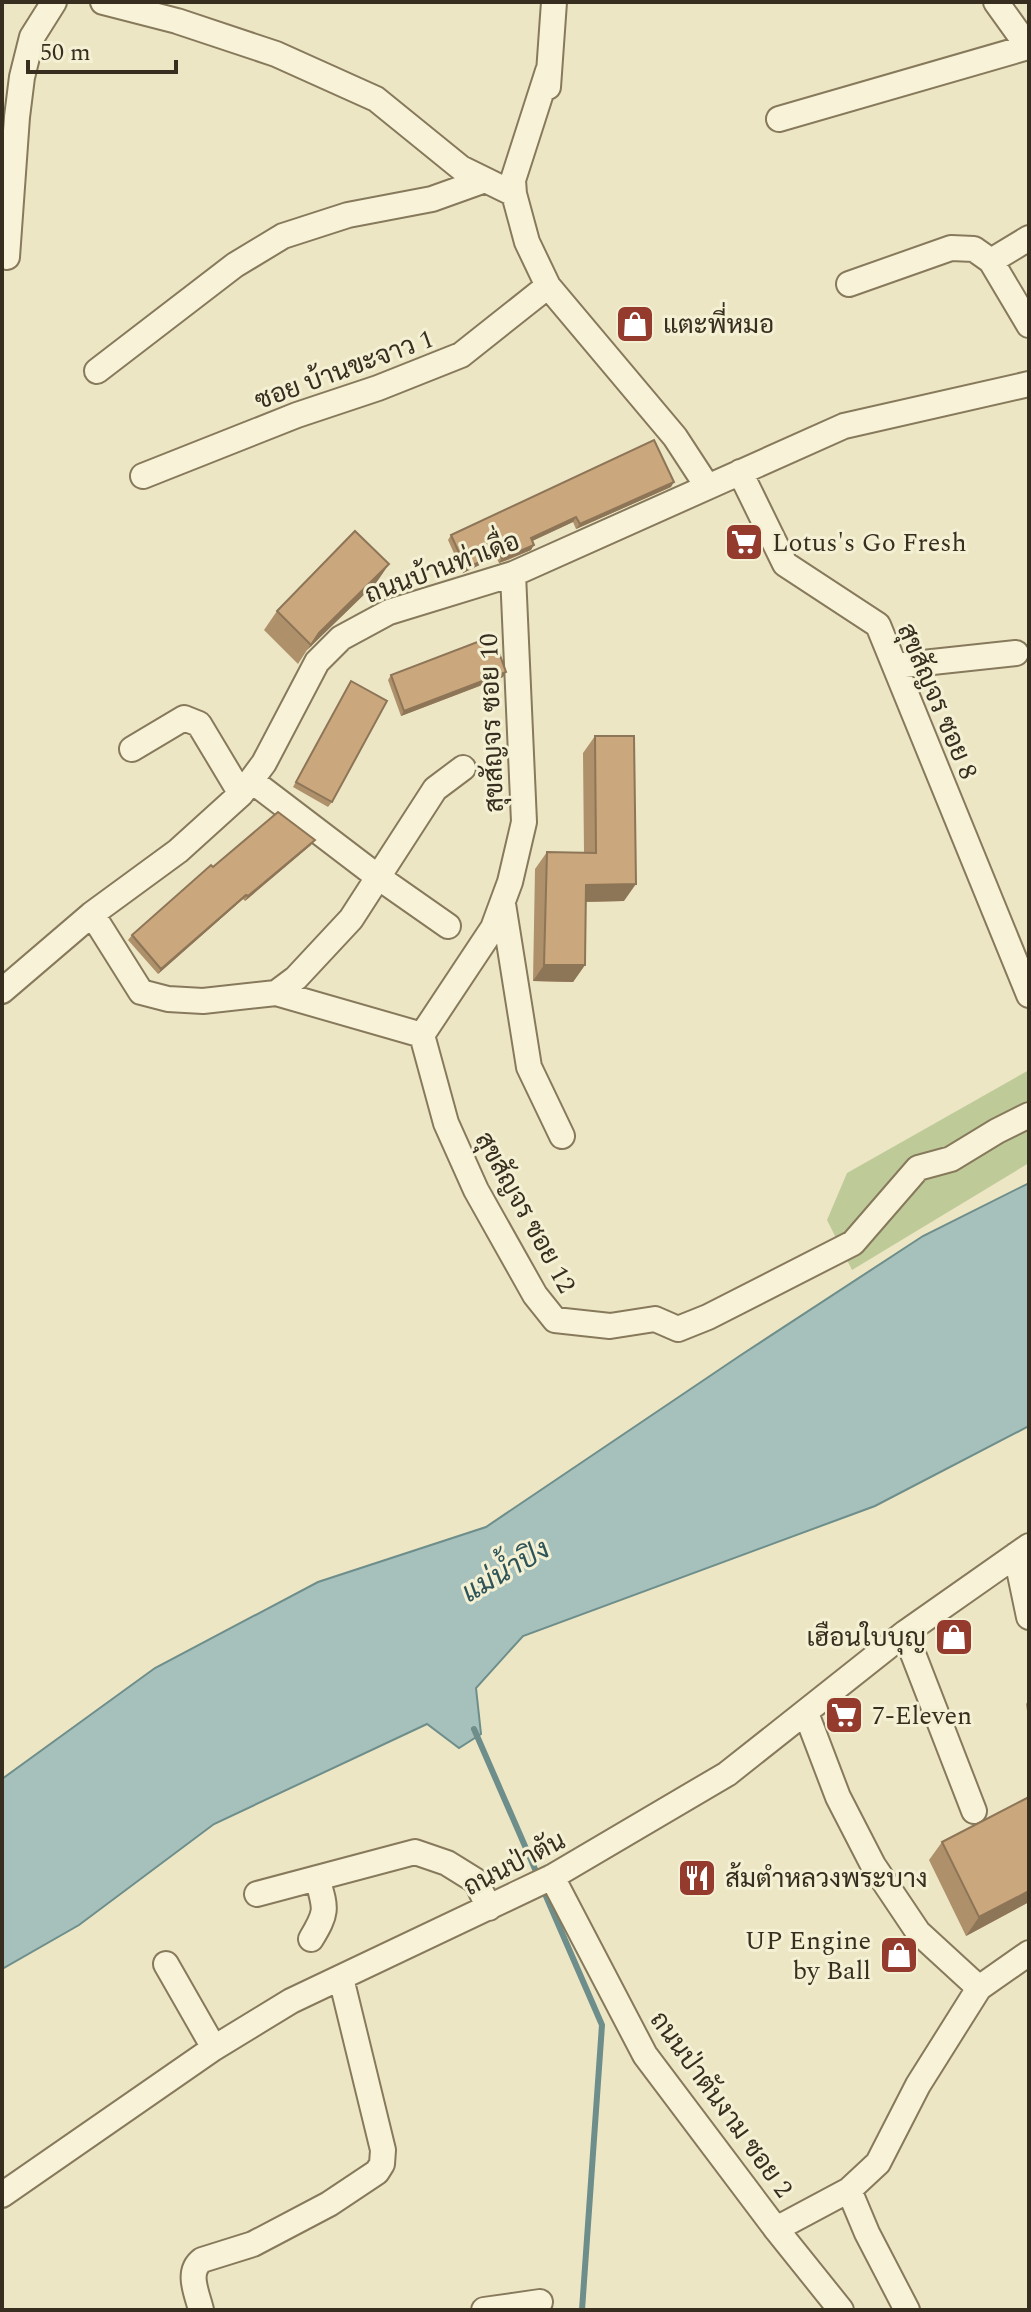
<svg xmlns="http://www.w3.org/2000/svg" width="1031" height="2312" font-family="Spectral,Sarabun,serif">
	<rect width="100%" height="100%" fill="#ede6c5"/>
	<path fill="#becb99" d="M1029,1070v93l-177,107 -25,-50 20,-47z"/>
	<path fill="#a6c0bc" stroke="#6d8e8a" stroke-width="2" d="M1029,1183v243l-154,80 -352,130 -47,52 5,46 -22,14 -32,-24 -213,100 -135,101 -77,44v-190l153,-111 163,-86 168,-55 255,-172 182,-119z"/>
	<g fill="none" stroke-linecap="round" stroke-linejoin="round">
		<path stroke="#6d8e8a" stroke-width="6" d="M474,1729l64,147
			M542,1887l60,138 -20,285"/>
		<g stroke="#87795b" stroke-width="28">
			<path id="minor" d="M103,2l74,19 99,33 100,45 85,69 53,26
				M996,2l33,46
				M548,71l-35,109 1,14 13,48 21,44 127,151 32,49
				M548,87l6,-85
				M779,119l249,-72
				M1029,238l-38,23 38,64
				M7,257l10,-140 5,-40 10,-40 22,-35
				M849,284l102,-36 23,1 17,12
				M97,371l138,-106 48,-29 65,-21 84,-16 53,-19
				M740,472l45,92 93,61 151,370
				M143,476l154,-61 81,-27 83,-33 87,-69
				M895,666l121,-13
				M132,749l52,-31 15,6 42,70
				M252,781l126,96 70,49
				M503,904l26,163 33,69
				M92,914l49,78 27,7 35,2 73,-8 146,42 24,88 30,67 59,105 20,25 55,6 45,-7 23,10 30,-12 145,-74 65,-75 33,-9 46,-28 32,-16
				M2,991l90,-77 86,-63 63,-57 23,-31 53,-101 24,-24 48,-26 124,-38 331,-148 185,-42
				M276,993l20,-15 55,-59 84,-130 28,-21
				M422,1035l71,-107 17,-46 14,-60 -11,-248
				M1016,1555l13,62
				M905,1633l69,178
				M806,1713l32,84 35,68 45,67 61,56
				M552,1877l93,178 131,174 65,81
				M257,1894l158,-42 32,11 29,18 13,27
				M311,1939c17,-28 15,-30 6,-61
				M166,1964l48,84
				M849,2190l18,43 40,77
				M2,2195l212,-147 77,-47 261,-124 175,-103 178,-141 124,-87
				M776,2229l73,-39 29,-27 40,-78 61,-97 50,-35
				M201,2310c-4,-17 -15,-38 1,-50l51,-16 76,-40 48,-32 5,-8 1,-14 -42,-172
				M484,2310l56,-8"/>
		</g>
		<use href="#minor" stroke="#f8f3d8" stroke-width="24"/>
	</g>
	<path fill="#ae906b" d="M671,487l-95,42 -3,-7 -41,19 -1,9 -23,10 -9,3 -3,-6 -33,16 -15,-33 3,-5z
		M389,564l-13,19 -69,67 -9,14 -34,-34 13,-19z
		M506,672l-3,5 -102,39 -13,-36 3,-5z
		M351,681l-19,121 -4,5 -35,-20z
		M595,736l29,165 -38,1 -1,63 -12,17 -40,-1 2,-112 12,-17 37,1 -1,-100z
		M311,845l-66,56 -2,-2 -85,75 -30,-34 4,-5 81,-68z
		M1029,1699v26l-3,-21z
		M1029,1797v105l-63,34 -37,-76 13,-18z"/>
	<path fill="#8d7557" d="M674,482l-3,5 -95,42 4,-5z
		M576,517l-3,5 -45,21 3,-5z
		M534,545l-3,5 -32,13 3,-5z
		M500,553l-4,4 -33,16 3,-5z
		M389,564l-13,19 -69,67 12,-17z
		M506,672l-3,5 -102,39 3,-5z
		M315,840l-4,5 -66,56 3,-5z
		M636,884l-12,17 -49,1 11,-17z
		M246,895l-3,4 -85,75 3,-5z
		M544,965h41l-12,17 -40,-1z
		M1029,1891v11l-63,34 13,-19z"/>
	<path fill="#caa77c" stroke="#8d7557" stroke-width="2" d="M654,440l20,42 -94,42 -4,-7 -45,21 3,7 -23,10 -9,3 -2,-5 -34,15 -15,-33z
		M355,531l34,33 -70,69 -8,12 -34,-34z
		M493,636l13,36 -102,39 -13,-36z
		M351,681l36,20 -55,101 -36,-20z
		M595,736h39l2,148 -50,1 -1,80h-41l3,-113 49,1z
		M278,812l37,28 -67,56 -2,-1 -85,74 -29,-34 79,-70 2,2z
		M1029,1797v94l-50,26 -37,-75z"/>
	<defs>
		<g id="shop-square" transform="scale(2)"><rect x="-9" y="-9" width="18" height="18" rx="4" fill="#943b2d" stroke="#f4f0d4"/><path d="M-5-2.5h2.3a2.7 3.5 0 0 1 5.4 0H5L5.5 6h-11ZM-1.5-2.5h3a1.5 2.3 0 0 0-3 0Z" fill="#fff"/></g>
		<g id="supermarket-square" transform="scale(2)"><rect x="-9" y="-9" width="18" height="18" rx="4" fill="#943b2d" stroke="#f4f0d4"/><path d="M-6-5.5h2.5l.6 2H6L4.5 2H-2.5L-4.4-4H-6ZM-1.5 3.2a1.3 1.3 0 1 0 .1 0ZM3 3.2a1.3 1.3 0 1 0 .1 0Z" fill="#fff"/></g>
		<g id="restaurant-square" transform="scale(2)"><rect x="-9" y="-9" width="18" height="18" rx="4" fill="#943b2d" stroke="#f4f0d4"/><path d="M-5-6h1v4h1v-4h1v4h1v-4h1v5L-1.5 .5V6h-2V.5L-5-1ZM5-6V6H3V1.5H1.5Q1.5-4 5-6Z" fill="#fff"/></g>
	</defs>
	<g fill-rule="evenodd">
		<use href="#shop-square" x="635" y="324"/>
		<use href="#supermarket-square" x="744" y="542"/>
		<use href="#shop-square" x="954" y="1637"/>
		<use href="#supermarket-square" x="844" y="1715"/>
		<use href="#restaurant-square" x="697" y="1878"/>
		<use href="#shop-square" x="899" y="1955"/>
	</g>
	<g text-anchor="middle" stroke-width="6" stroke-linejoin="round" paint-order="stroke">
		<g font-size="26" fill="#382e1f" stroke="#f4f0d4" text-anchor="start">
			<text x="663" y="333">แตะพี่หมอ</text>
			<text x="772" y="551">Lotus's Go Fresh</text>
			<text x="926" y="1646" text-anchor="end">เฮือนใบบุญ</text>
			<text x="872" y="1724">7-Eleven</text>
			<text x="725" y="1887">ส้มตำหลวงพระบาง</text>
			<text x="871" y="1949" text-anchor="end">UP Engine<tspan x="871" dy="30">by Ball</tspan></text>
		</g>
		<g font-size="26" fill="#382e1f" stroke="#f4f0d4">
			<text transform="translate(344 369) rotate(-20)" y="9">ซอย บ้านขะจาว 1</text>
			<text transform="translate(442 567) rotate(-20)" y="9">ถนนบ้านท่าเดื่อ</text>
			<text transform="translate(938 701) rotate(67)" y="9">สุขสัญจร ซอย 8</text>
			<text transform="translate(491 723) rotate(-92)" y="9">สุขสัญจร ซอย 10</text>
			<text transform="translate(526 1212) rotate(61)" y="9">สุขสัญจร ซอย 12</text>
			<text transform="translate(514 1863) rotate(-27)" y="9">ถนนป่าตัน</text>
			<text transform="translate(722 2104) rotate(54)" y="9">ถนนป่าตันงาม ซอย 2</text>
		</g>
		<g font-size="28" font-style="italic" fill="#2f5457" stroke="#f4f0d4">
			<text transform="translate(505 1570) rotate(-30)" y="10">แม่น้ำปิง</text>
		</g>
	</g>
	<rect width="1031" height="2312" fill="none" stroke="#382e1f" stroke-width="8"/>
	<path d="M28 60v12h148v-12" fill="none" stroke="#382e1f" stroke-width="4"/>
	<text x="40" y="60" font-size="24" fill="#382e1f" stroke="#f4f0d4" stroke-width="6" paint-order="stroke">50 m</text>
</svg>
